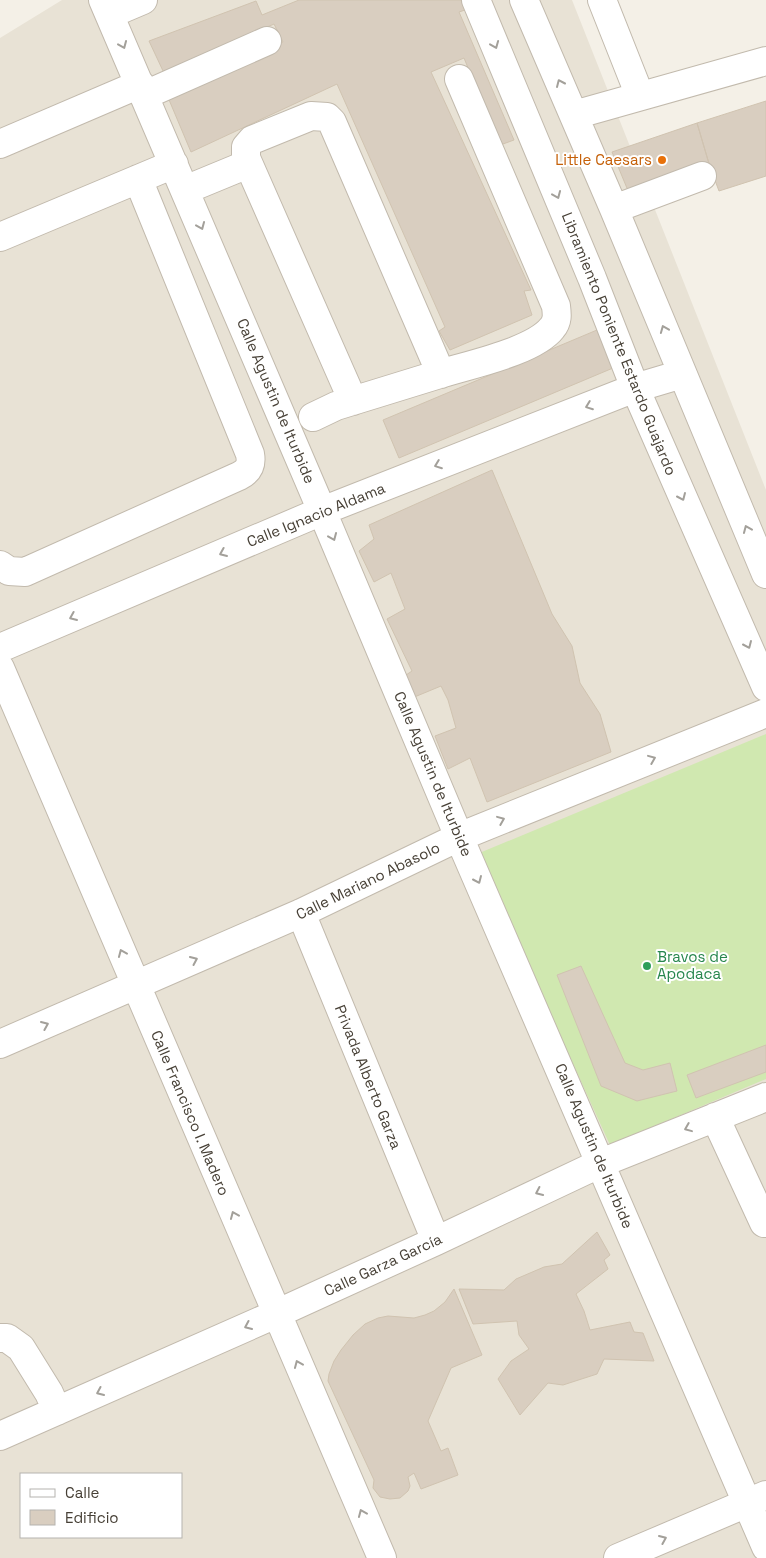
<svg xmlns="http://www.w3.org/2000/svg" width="766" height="1558" font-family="'Space Grotesk',sans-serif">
	<rect width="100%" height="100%" fill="#f4f0e7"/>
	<path fill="#e8e2d5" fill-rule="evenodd" d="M62,0h510l194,490v1068h-766v-1520zM21,1474h160v63h-160z"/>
	<path fill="#d0e8b0" d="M766,734v345l-156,66 -133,-291z"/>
	<path fill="#d9cec0" stroke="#d0c3b0" d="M299,0h162l4,10 -6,2 55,128 -11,4 -7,-8 -32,-78 -33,14 100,218 -7,1 8,24 -82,35 -11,-19 6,-4 -108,-243 -146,68 -24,-57 116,-53 -9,-18 -110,49 -15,-32 107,-40 6,14z
		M766,101v75l-47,15 -9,-24 -13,-44z
		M697,123l13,44 -81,26 -17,-41z
		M597,330l16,38 -214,90 -16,-38z
		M492,470l60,144 20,32 8,37 20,31 11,38 -124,50 -17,-44 -22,11 -13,-33 21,-8 -8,-28 -7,-14 -29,12 -9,-21 9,-6 -25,-52 18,-10 -14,-36 -17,9 -15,-31 15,-12 -5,-14z
		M581,966l44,97 18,7 27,-7 7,28 -40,10 -36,-15 -44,-111z
		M766,1045v27l-70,26 -9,-23z
		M597,1232l13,23 -6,5 4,9 -32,25 8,17 6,19 40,-8 4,10 9,1 11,28 -50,-2 -7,15 -34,11 -15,-2 -28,32 -22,-36 13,-18 18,-12 -10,-14 -2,-14 -44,3 -14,-35 45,1 12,-11 28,-12 18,-3z
		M454,1289l28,66 -31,13 -23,53 13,30 7,-3 10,27 -37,14 -7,-16 -6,4 2,9 -2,5 -8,7 -10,1 -10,-2 -7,-9 1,-8 -46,-99 1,-7 5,-13 7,-11 12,-15 12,-11 13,-6 10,-2 26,2 11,-3 9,-4 11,-9z"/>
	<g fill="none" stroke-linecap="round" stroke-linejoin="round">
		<g stroke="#c2baad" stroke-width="30">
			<path id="minor" d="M103,0l219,511 137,326 307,710
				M476,0l116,278 43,110 131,299
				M524,0l90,209 152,365
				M602,0l38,96
				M110,14l33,-14
				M145,95l122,-54
				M574,115l192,-54
				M0,144l140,-60
				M185,190l63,-26
				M614,209l88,-33
				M0,237l174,-73
				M353,401l-107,-243v-11l6,-7 59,-24 16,1 5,5 109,252
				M313,417l23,-11c35,-11 71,-22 107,-33 29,-9 91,-22 109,-45 6,-7 5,-14 4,-22l-97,-227
				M0,565l9,6 16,1 214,-96c10,-5 13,-11 11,-22l-112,-275
				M0,648l322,-137 313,-123 47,-14
				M0,668l382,890
				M301,913l135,328
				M0,1044l301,-131 158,-76 307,-124
				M715,1117l49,106
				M0,1338h7l14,10 28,45 8,18
				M0,1436l276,-122 160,-73 165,-78 165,-66
				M618,1558l148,-63"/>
		</g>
		<use href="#minor" stroke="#fff" stroke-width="28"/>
	</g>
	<defs><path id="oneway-chevron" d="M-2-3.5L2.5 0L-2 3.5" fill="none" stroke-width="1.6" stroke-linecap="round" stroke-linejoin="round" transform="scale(1.25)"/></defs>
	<g stroke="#a3a09a">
		<use href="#oneway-chevron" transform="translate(123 45) rotate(67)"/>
		<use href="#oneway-chevron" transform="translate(495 45) rotate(68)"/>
		<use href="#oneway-chevron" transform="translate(560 83) rotate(-114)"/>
		<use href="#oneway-chevron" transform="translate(557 195) rotate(67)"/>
		<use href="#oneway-chevron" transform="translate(201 226) rotate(67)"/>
		<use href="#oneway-chevron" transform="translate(664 329) rotate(-112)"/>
		<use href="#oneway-chevron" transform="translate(589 406) rotate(159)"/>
		<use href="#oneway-chevron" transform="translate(438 465) rotate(159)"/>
		<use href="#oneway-chevron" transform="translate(682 497) rotate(66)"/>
		<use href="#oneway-chevron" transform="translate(747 529) rotate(-113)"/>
		<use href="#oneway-chevron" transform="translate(333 537) rotate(67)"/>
		<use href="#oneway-chevron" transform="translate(223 553) rotate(157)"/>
		<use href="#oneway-chevron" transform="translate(73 617) rotate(157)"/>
		<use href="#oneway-chevron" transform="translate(748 645) rotate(66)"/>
		<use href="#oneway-chevron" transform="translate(652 759) rotate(-22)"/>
		<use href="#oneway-chevron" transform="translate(501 820) rotate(-22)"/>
		<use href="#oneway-chevron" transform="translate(478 880) rotate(66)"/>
		<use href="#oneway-chevron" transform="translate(122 953) rotate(-113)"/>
		<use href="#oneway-chevron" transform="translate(194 960) rotate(-24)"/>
		<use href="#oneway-chevron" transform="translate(45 1025) rotate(-23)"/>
		<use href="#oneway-chevron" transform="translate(688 1128) rotate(158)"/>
		<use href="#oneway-chevron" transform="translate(539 1192) rotate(155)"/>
		<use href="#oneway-chevron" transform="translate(234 1215) rotate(-113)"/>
		<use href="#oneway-chevron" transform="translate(248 1326) rotate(156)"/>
		<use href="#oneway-chevron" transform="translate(298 1364) rotate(-113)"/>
		<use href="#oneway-chevron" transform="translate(100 1392) rotate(156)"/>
		<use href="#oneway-chevron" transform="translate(362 1513) rotate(-113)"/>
		<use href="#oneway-chevron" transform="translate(663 1539) rotate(-23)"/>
	</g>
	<circle fill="#e8710a" stroke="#fff" stroke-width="2" cx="662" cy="160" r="5"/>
	<circle fill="#2e9e5b" stroke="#fff" stroke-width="2" cx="647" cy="966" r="5"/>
	<g text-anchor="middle" stroke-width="4" stroke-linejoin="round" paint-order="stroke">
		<g font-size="15" fill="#c56008" stroke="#fff" text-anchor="end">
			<text x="652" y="165">Little Caesars</text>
		</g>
		<g font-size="15" fill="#474036" stroke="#fff">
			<text transform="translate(619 344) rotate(68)" y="5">Libramiento Poniente Estardo Guajardo</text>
			<text transform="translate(276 401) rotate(67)" y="5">Calle Agustin de Iturbide</text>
			<text transform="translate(316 515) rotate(-22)" y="5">Calle Ignacio Aldama</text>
			<text transform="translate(433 774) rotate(67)" y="5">Calle Agustin de Iturbide</text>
			<text transform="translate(368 881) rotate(-26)" y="5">Calle Mariano Abasolo</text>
			<text transform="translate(368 1077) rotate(68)" y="5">Privada Alberto Garza</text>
			<text transform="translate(190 1113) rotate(67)" y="5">Calle Francisco I. Madero</text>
			<text transform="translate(594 1146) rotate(67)" y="5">Calle Agustin de Iturbide</text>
			<text transform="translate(383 1265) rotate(-25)" y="5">Calle Garza García</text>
		</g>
		<g font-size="15" fill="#27864d" stroke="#fff" text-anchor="start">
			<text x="657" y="962">Bravos de<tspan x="657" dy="17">Apodaca</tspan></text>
		</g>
	</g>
	<rect x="20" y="1473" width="162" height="65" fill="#ffffff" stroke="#b5b3af"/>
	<rect x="30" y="1489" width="25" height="8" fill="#ffffff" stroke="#b5b3af"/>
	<text x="65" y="1498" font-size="15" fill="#474036">Calle</text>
	<rect x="30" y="1510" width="25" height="15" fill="#d9cec0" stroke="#b5b3af"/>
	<text x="65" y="1523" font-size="15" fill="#474036">Edificio</text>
</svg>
